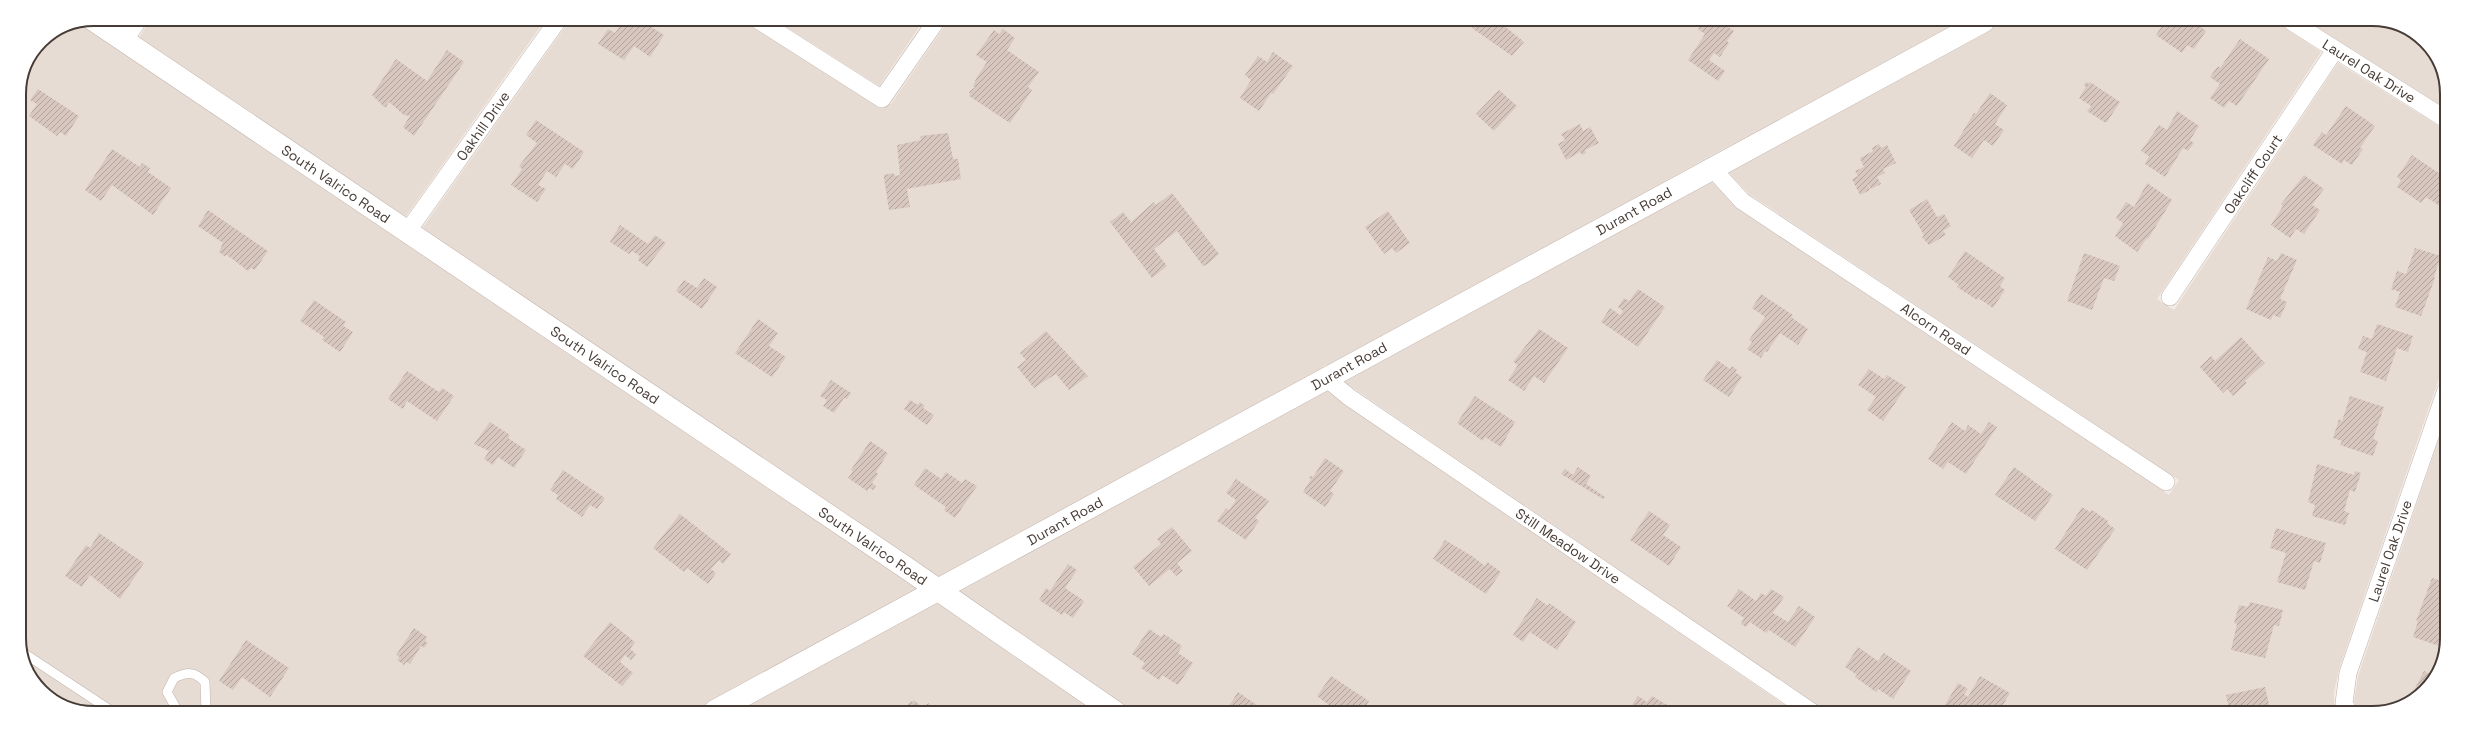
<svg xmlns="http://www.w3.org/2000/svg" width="2466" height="732" font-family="'Space Grotesk',sans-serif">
	<defs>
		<pattern id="building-hatch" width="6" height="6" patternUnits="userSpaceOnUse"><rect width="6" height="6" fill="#d8c7be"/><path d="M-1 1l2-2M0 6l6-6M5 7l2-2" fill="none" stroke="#b1a39b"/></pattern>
	</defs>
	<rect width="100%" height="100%" fill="#f3ece6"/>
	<path fill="#e7dcd4" d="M151,19l394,1 -141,199 -266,-180z
		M570,20h171l137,86 13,-2 58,-84 1014,1 -251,134 -385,212 -2,-2 -5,6 -383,208 -516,-349z
		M775,20h149l-45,66z
		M2005,21h270l46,31 -164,247 17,11 164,-247 109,68 -1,227 -107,311 -5,23v11l5,10 -512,-1 -484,-331 368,-200 27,27 431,287 10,-15 -430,-286 -22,-23z
		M80,22l819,552 21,15 -226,122 -620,-1 -39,-26 -16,-41v-549l6,-29 16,-24 25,-16z
		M2308,22h84l37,23 18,44v21z
		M1326,390l18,14 451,308h-664l-175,-120z
		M2445,421l-1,237 -27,40 -45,15h-11l-7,-11 4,-26z
		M938,602l161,110 -363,-1z"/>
	<path fill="url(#building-hatch)" d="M624,20h27l-3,5 16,10 -14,22 -16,-11 -10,14 -26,-16 10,-15 7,4z
		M1478,21h27l-3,3 22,18 -12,14 -40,-28z
		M1704,21h15l15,10 -7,10 2,2 -9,14 -6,-4 -5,7 16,11 -7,10 -30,-21 17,-26 -7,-5z
		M2148,21h45l13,10 -12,18 -7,-4 -5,8 -26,-18 5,-8z
		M1003,29l12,9 -8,12 32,22 -11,15 4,3 -22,33 -41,-27 1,-2 -1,-2 6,-5 -2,-1 4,-9 10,-15 -11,-7 18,-25 5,4z
		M2412,34l17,11 2,6 -21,-14z
		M2240,39l29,20 -32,47 -8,-5 -5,7 -14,-10 10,-14 -10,-7 8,-11 2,2z
		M447,50l17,12 -50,74 -11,-9 7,-11 -6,-1 -15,-13 -3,5h-2l-12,-12 24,-36 31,22z
		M1273,52l20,14 -20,28 -2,-1 -12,18 -19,-13 11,-18 -6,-5 13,-19 9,6z
		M2086,82l3,2 1,-2 30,20 -13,20h-3l-17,-11 4,-5 -12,-8 7,-11 -2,-2z
		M38,89l41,27 -13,20 -6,-4 -3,4 -28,-20 8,-12 -7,-4z
		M1499,90l18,16 -23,25 -18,-17z
		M1990,93l17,12 -12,19 9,6 -11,16 -9,-6 -12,18 -18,-12 20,-33 2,1z
		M2346,106l29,20 -15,22 3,1 -11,16 -8,-5 -2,4 -29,-19 9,-13 4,3z
		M2177,111l22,15 -9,14 4,3 -6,8 -5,-3 -18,29 -20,-13 4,-8 -8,-5 18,-26 8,5z
		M536,120l48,32 -11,17 -8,-5 -9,13 -9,-6 -9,14 8,4 -9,13 -26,-17 11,-16 -3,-3 18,-23 -11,-8z
		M1580,124l3,7 7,-4 9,16 -14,7 1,3 -4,2 -2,-3 -14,8 -8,-16 7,-4 -4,-6z
		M948,133l5,26h5l3,20 -54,10 3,18 -21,3 -5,-32v-3l9,-2 2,3 5,-1 -3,-30 24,-5 -1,-4z
		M1879,144l2,4 6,-3 9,18 -13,6 2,4 -8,4 4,7 -10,5 -4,-6 3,7 -10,5 -8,-16 6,-3 -3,-5 9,-4 -4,-9 13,-7 -1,-3z
		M112,149l28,18 2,-4 8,5 -2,4 23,16 -18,27 -41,-30 -11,16 -16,-11z
		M2412,155l34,23v32l-20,-13 -5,6 -24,-16 4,-7 -4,-3z
		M2304,175l20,14 -12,16 8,5 -16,24 -8,-5 -6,9 -19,-13 12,-19 -2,-2z
		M2147,183l25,17 -24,39 -1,-1 -10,14 -22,-16 8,-13 -7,-5 10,-16 8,5z
		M1172,193l47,61 -11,10 -5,2 -26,-35 -23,18 13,17 -15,12 -42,-56 13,-10 8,10 23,-20 2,3z
		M1927,199l10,18 7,-3 7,12 -8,5 3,4 -17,10 -7,-8 2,-2 -15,-25z
		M208,210l60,41 -13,19 -4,-2 -3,3 -21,-16 -3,1 -5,-4 4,-9 -25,-17z
		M1388,211l22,32 -14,10 -4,-5 -8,6 -19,-27z
		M620,225l28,19 7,-9 11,8 -19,24 -9,-7 2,-4 -8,-5 -3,3 -19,-12z
		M2415,248l26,8 -7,21 1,1 -14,38 -26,-9 5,-15 -9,-3 6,-18 9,3z
		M1965,251l40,27 -5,8 5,4 -12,18 -15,-10 -1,2 -20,-13 2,-2 -11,-8z
		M2084,253l36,13 -6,15 -10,-3 -12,32 -25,-9z
		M2281,253l16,7 -17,39 7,3 -7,16 -7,-3 -2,5 -25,-11 22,-52 9,4z
		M704,278l13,9 -15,22 -26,-18 8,-11 13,8z
		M1638,289l27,18 -27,40 -37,-25 9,-14 10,7 3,-4 -5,-4 6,-9 5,3z
		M1761,294l32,21 -2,2 17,12 -10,16 -18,-12 -13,19 -2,-1 -4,7 -14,-9 5,-7 -3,-2 16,-23 -13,-9z
		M314,300l32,22 -3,4 10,6 -13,20 -18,-12 2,-3 -24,-16z
		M758,319l20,14 -9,13 17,11 -14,20 -37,-24z
		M2377,324l36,12 -5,16 -11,-4 -11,33 -26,-9 7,-20 -9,-3 5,-13 9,3z
		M1539,329l29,19 -24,35 -10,-7 -10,15 -16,-11 10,-15 -5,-3z
		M1046,331l42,45 -19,14 -13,-16 -22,14 -17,-21 9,-7 -6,-7z
		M2241,337l24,26 -20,18 2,2 -14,13 -6,-7 -4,4 -23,-26 11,-11 4,5z
		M1717,360l13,9 2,-3 5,4 -2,2 7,5 -13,20 -26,-17z
		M1869,369l15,10 3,-4 19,12 -23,34 -16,-11 9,-13 -18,-12z
		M407,371l32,21 3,-4 12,8 -17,25 -30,-20 -4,8 -15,-10z
		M831,380l20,13 -4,6 -3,-1 -10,15 -11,-7 4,-6 -7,-4z
		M1475,396l40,26 -14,25 -16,-10 -2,4 -26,-18z
		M2350,396l34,11 -11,32 5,2 -5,15 -33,-11 2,-4 -9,-3 6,-19 3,2z
		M910,400l8,5 2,-3 5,4 -2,2 11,7 -7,10 -23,-16z
		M490,422l20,13 -2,3 18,12 -12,18 -16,-11 -5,8 -9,-6 5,-8 -15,-7z
		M1952,422l13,9 3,-6 13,9 8,-12 8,5 -31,47 -18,-12 -5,7 -15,-10z
		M870,441l18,12 -12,19 2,2 -6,9 4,3 -3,4 -4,-2 -2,3 -19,-13 5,-7 -2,-1z
		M1325,458l19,13 -14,20 4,3 -9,13 -22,-15 8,-13 -2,-1 2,-2 2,1z
		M2317,464l37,11 1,-4 6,2 -6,19 -5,-2 -6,21 5,2 -4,12 -33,-9 3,-11 -7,-3z
		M1578,467l13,9 -5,8 19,13 -2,2 -42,-25 4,-5 8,6z
		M2014,467l39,28 -18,26 -40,-26z
		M925,468l16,11 5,-7 16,11 3,-4 12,7 -22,32 -11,-8 2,-3 -32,-22z
		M563,470l42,28 -8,11 -7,-4 -8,12 -26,-18 2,-4 -8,-5z
		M1236,479l33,22 -14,17 4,3 -13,19 -29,-19 9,-13 3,2 7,-10 -10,-7z
		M2082,507l8,5 2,-2 16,11 -1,2 8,6 -28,41 -32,-21z
		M1649,511l21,14 -7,10 18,12 -12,19 -39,-26z
		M680,514l51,40 -8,10 -4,-4 -8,9 5,4 -8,11 -21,-16 -3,4 -31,-24z
		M1172,527l20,24 -15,12 6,8 -7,5 -6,-7 -21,17 -16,-19 28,-23 -4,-5z
		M2276,528l50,15 -6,20 -6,-2 -9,29 -28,-8 9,-29 -16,-5z
		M99,533l45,30 -24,36 -30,-24 -8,12 -17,-11 21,-31 4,3z
		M1445,540l27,16 13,10 2,-4 14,10 -15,22 -53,-35z
		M1068,564l9,6 -12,18 19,13 -11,17 -9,-6 -2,3 -23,-15 7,-12 4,3z
		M2432,578l13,4 -1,49 -5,15 -26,-9 5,-16h-2z
		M1739,589l17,12 5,-8 5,3 5,-7 13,8 -11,16 15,9 11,-16 16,11 -20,30 -26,-17 -3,3 -16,-11 -4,5 -5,-3 3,-6 -17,-12z
		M1537,598l11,8 1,-3 27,19 -19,28 -27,-18 -7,10 -10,-7z
		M2250,602l33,8 -4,16 -5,-1 -9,33 -34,-8 6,-26 -3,-1 5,-18 9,2z
		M610,622l25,20 -5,7 6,5 -5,6 -6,-5 -5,7 13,11 -11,13 -39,-30z
		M414,628l13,9 -2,4 3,2 -4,5 -3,-2 -11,18 -4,-2 -2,3 -7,-5 3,-3 -4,-2z
		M1149,629l12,8 3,-3 18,12 -4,7 15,10 -15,22 -16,-10 -3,5 -18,-12 4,-5 -13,-9z
		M246,640l43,28 -19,29 -28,-20 -9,13 -14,-9z
		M1858,647l20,14 6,-8 27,18 -18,28 -15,-10 -2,3 -21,-15 2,-2 -12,-8z
		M2424,671l8,4 -15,23 -8,2z
		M1331,676l38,25 -7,11h-24l-21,-16z
		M1980,676l30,17 -12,20h-58l18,-30 10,6 -4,5 4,3z
		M2265,687l6,26h-41l-4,-18z
		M1238,692l29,20h-42z
		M1638,696l9,6 5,-6 27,16h-52z
		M914,700l8,7v3l6,-7 9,8h-35l9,-10 2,1z"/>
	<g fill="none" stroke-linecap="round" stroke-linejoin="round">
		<g stroke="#c2b4ab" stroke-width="10">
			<path id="service" d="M22,652l88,58
				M177,710l-10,-18 7,-14c13,-6 20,-7 31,4l1,29"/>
		</g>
		<g stroke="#c2b4ab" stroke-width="18">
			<path id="minor" d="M758,20l124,79 55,-79
				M2292,22l155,98
				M124,41l15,-22
				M1712,168l30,33 424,281
				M407,232l151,-212
				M2170,297l165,-247
				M1326,378l23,19 463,315
				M2349,713l-5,-10 4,-30 98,-283"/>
		</g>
		<g stroke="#c2b4ab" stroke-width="23">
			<path id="tertiary" d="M92,19l813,548 210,145
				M715,711l1269,-690"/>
		</g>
		<use href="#service" stroke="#fff" stroke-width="9"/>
		<use href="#minor" stroke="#fff" stroke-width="17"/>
		<use href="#tertiary" stroke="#fff" stroke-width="22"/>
	</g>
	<g text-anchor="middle" stroke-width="3" stroke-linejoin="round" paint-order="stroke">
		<g font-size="14" fill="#463b35" stroke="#fff">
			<text transform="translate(2369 71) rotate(32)" y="5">Laurel Oak Drive</text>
			<text transform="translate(483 126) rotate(-55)" y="5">Oakhill Drive</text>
			<text transform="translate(2253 174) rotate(-56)" y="5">Oakcliff Court</text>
			<text transform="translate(336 184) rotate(34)" y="5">South Valrico Road</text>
			<text transform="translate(1634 211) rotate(-29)" y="5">Durant Road</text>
			<text transform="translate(1936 329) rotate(34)" y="5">Alcorn Road</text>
			<text transform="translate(605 365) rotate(34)" y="5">South Valrico Road</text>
			<text transform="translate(1349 366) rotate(-29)" y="5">Durant Road</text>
			<text transform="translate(1065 521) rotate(-29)" y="5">Durant Road</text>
			<text transform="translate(873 546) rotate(34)" y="5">South Valrico Road</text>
			<text transform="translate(1568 546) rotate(34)" y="5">Still Meadow Drive</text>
			<text transform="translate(2390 551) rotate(-71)" y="5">Laurel Oak Drive</text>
		</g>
	</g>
	<path d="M0 0H2466V732H0ZM94 26H2372A68 68 0 0 1 2440 94V638A68 68 0 0 1 2372 706H94A68 68 0 0 1 26 638V94A68 68 0 0 1 94 26Z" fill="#fff" fill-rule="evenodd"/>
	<path fill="none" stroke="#463b35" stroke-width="2" d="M94 26H2372A68 68 0 0 1 2440 94V638A68 68 0 0 1 2372 706H94A68 68 0 0 1 26 638V94A68 68 0 0 1 94 26Z"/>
</svg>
